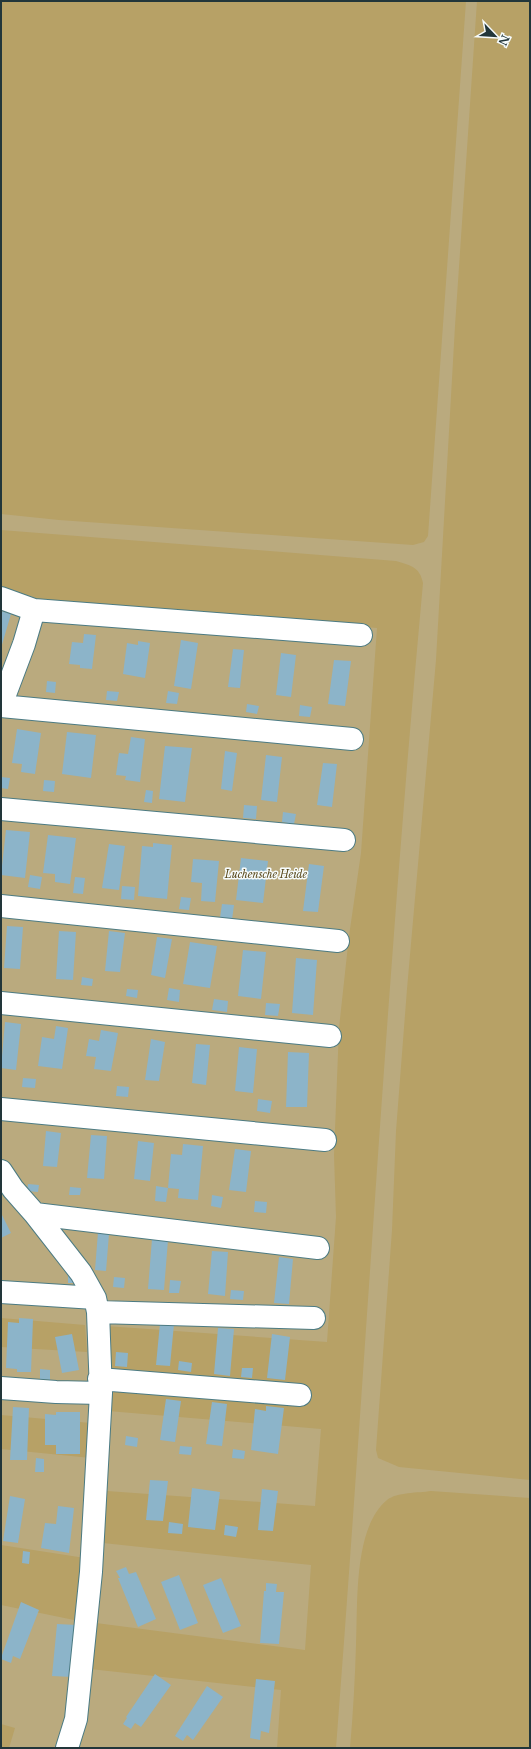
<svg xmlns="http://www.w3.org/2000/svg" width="531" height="1749" font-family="'Libre Baskerville',serif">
	<rect width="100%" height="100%" fill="#b3e5ee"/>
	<path fill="#baaa7e" d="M1,1h529v1747h-529z"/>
	<path fill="#b7a166" d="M1,1h465l-38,535 -4,6 -11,3 -354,-25 -58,-6z
		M477,1h53v1479l-131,-13 -21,-9 -2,-8 16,-220 4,-99 11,-142 29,-329 19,-334z
		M1,530l395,31c14,4 24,6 27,22 -36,388 -57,777 -87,1165h-59l4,-58 -191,-21 6,-46 209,27 6,-85 -208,-22 4,-52 208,15 6,-77 -213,-18 -2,-85 221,16 9,-125 -2,-62 5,-127 10,-92 12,-83 16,-225 -336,-28 -10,-4 -30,-7z
		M1,1318l84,7 2,27 -86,-5z
		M1,1415l90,8v35l-90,-9z
		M431,1491l99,7v250h-180c3,-34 5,-69 6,-103 2,-40 -3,-117 31,-145 10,-8 31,-7 44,-9z
		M1,1545l84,13 -6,63 -78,-16z
		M1,1724l14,4 -6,20h-8z"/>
	<path fill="#8cb4c9" d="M1,611l10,3 -10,34z
		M84,634l12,1 -4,34 -12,-1v-3l-11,-1 3,-22 11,1z
		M181,640l17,3 -7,46 -17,-3z
		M138,641l12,2 -5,35 -22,-4 4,-31 11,2z
		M233,649l11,1 -4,38 -12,-1z
		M281,653l15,2 -5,42 -15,-2z
		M334,660l17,1 -6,45 -17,-2z
		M47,681l9,1 -1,11 -9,-1z
		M107,691l12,1 -2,9 -11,-1z
		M168,691l11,2 -2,11 -11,-1z
		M247,704l12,2 -2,8 -11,-2z
		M300,705l12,2 -2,10 -11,-1z
		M17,729l24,4 -6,41 -14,-2 1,-8 -10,-1z
		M67,732l29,3 -5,43 -29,-4z
		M131,737l14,2 -5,43 -15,-2 1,-4 -10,-1 3,-22 9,1z
		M165,746l27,2 -7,54 -26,-3z
		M225,751l12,2 -5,38 -11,-2z
		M266,755l16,2 -5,45 -16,-2z
		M323,763l14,1 -5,43 -15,-2z
		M1,777l9,1 -2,11 -7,-1z
		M44,780l11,1 -1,11 -11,-1z
		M146,790l7,1 -1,12 -8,-1z
		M244,805l13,1 -1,13 -13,-1z
		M283,812l13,2 -2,10 -12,-2z
		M6,830l24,2 -5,46 -24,-3z
		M48,835l28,3 -6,46 -15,-2v-8l-12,-1z
		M153,843l19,2 -5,54 -29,-3 4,-50 11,1z
		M109,844l16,2 -6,44 -17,-2z
		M241,858l27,3 -5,42 -27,-3z
		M193,859l26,2 -4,41 -14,-1 1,-18 -11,-1z
		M309,864l15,2 -6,46 -15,-1z
		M30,875l12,2 -2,12 -12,-2z
		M75,877l10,1 -2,16 -10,-1z
		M122,886l13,1 -1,13 -13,-1z
		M181,897l10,1 -2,12 -10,-1z
		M222,904l12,1 -2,15 -12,-2z
		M7,926l16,1 -3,42 -16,-1z
		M59,931l17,1 -3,48 -17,-1z
		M109,931l16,2 -5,39 -15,-1z
		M157,937l15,2 -7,39 -14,-3z
		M190,942l27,4 -7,42 -27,-4z
		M243,950l23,2 -5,47 -23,-3z
		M296,958l21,2 -4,55 -21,-2z
		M82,977l11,2 -1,7 -11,-1z
		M169,988l11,2 -1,12 -12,-2z
		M127,989l11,1 -1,8 -11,-2z
		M214,999l14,2 -1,11 -15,-2z
		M266,1003l14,1 -2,12 -13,-1z
		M5,1022l16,2 -5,46 -15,-2z
		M56,1026l12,2 -6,41 -24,-3 4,-29 12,2z
		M101,1030l17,3 -7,38 -17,-2 2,-12 -10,-1 3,-17 10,2z
		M151,1039l14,3 -6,39 -14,-1z
		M196,1044l14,1 -4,40 -14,-2z
		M239,1047l18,2 -4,44 -18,-2z
		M288,1052l21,1 -2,54h-21z
		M23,1078l13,1 -1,9 -13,-1z
		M117,1086l12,1 -1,10 -12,-1z
		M258,1099l14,2 -2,12 -13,-2z
		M46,1131l15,2 -4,34 -14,-1z
		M91,1135l16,1 -3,43 -17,-1z
		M138,1141l16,2 -4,38 -16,-2z
		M183,1144l20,2 -5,54 -20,-2 1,-9 -11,-1 3,-34 11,1z
		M235,1149l16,2 -5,41 -17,-2z
		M28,1184l11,1 -1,7 -11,-1z
		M156,1186l12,2 -2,14 -11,-1z
		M70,1187l11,1 -1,7h-11z
		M212,1195l11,2 -2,11 -10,-2z
		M255,1201l12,1 -1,11 -12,-1z
		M1,1213l10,20 -10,5z
		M98,1232l11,2 -3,37 -11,-1z
		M152,1239l16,1 -4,50 -16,-1z
		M212,1251l16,1 -3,44 -17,-2z
		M279,1257l14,2 -4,45 -15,-1z
		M68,1275h10l-1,8h-9z
		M114,1277l11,1 -1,10 -11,-1z
		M170,1280l11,1 -2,12h-10z
		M231,1290l13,1 -1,9 -13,-1z
		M19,1318l14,1 -2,53h-14v-3l-11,-1 2,-46 11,1z
		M160,1323l14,1 -4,42 -14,-1z
		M218,1328l16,1 -4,47 -16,-2z
		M72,1334l7,36 -17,3 -7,-36z
		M272,1334l18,3 -5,43 -18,-2z
		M116,1352l12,1 -1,14 -12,-1z
		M179,1361l13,2 -1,9 -13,-2z
		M242,1368h11l-1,10 -11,-1z
		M40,1369l10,1v10l-10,-1z
		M166,1399l15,2 -6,41 -15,-2z
		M212,1402l15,2 -5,42 -16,-2z
		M266,1406l18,2 -6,46 -27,-4 4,-41 11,2z
		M13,1407l16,1 -2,52h-17z
		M56,1412h24v42h-24v-9h-11v-31l11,1z
		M126,1436l12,2 -1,9 -12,-2z
		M180,1446l12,1 -1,8 -12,-1z
		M233,1449l12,2 -1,8 -12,-1z
		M36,1458l8,1v13h-9z
		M150,1480l18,1 -5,40 -17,-1z
		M192,1488l28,4 -5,38 -27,-3z
		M262,1489l16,2 -5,40 -15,-1z
		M10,1496l15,3 -7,44 -15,-2z
		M58,1506l16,2 -5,45 -28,-5 4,-25 11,1z
		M169,1522l14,2 -1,10 -14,-1z
		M225,1525l13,2 -2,10 -12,-2z
		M23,1551l7,1 -1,12 -7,-1z
		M126,1567l3,7 7,-2 20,47 -18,8 -20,-49h2l-4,-7z
		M179,1575l19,48 -18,7 -19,-48z
		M221,1578l20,48 -18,7 -20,-48z
		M266,1583l11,1 -1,8h8l-5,52 -19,-1 4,-52h2z
		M21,1602l18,8 -19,49 -7,-3 -2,7 -10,-4v-1z
		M57,1624l20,1 -5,52 -20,-1z
		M155,1674l16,11 -30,42 -6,-4 -4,6 -8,-5 4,-6 -1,-1z
		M256,1679l19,2 -6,52 -8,-2 -1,9 -10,-2z
		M207,1686l16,11 -30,43 -6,-5 -4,6 -8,-5z"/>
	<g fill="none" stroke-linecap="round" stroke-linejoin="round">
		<g stroke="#4c7b83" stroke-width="24">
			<path id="minor" d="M1,598l33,12 327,25
				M1,705l23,-61 10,-34
				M1,706l351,33
				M1,809l343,31
				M1,906l337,35
				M1,1003l329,33
				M1,1109l324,31
				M1,1171l12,18 22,25 46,59 14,25 3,14 3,81 -10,179 -15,147 -9,29
				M35,1214l283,34
				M1,1292l94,6
				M98,1312l216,6
				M99,1379l201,16
				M1,1388l55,4 45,1"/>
		</g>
		<use href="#minor" stroke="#fff" stroke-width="22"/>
	</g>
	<g text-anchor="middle" stroke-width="3" stroke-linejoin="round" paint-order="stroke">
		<g font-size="10" font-style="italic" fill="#59491b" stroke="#f7fcfd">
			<text x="266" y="878">Luchensche Heide</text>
		</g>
	</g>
	<rect width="531" height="1749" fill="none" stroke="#22363a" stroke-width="4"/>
	<g transform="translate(495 36) rotate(115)" stroke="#f7fcfd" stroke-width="3" paint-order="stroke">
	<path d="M0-3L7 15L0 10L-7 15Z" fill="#22363a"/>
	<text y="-6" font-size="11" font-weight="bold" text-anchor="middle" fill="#22363a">N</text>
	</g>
</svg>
